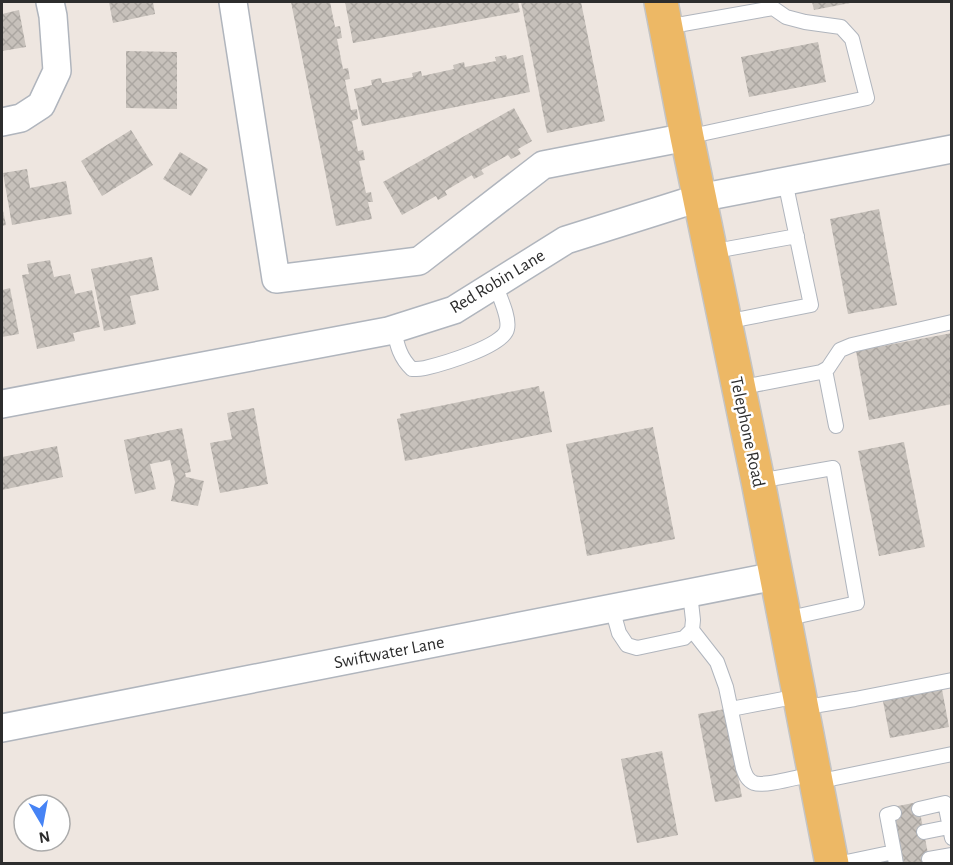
<svg xmlns="http://www.w3.org/2000/svg" width="953" height="865" font-family="'Alegreya Sans',sans-serif">
	<defs>
		<pattern id="building-cross-hatch" width="8" height="8" patternUnits="userSpaceOnUse" patternTransform="scale(1.5)"><rect width="8" height="8" fill="#c7c1bb"/><path d="M0 0l8 8M0 8l8-8" fill="none" stroke="#aba6a1"/></pattern>
	</defs>
	<rect width="100%" height="100%" fill="#eee6e0"/>
	<path fill="url(#building-cross-hatch)" d="M109,2h44l2,12 -42,9z
		M291,2h39l5,25 5,-1 2,12 -5,1 6,30 5,-1 2,11 -5,1 6,30 6,-1 1,10 -6,2 6,30 5,-1 2,10 -6,1 7,32 5,-1 2,10h-5l4,17 -36,7z
		M345,2h173l2,10 -167,31z
		M521,2h60l24,119 -58,12z
		M812,2h38v1l-36,7z
		M19,10l7,37 -24,4v-37z
		M818,42l8,40 -77,15 -8,-40z
		M126,51l51,1v57l-51,-1z
		M506,55l1,4 16,-4 7,37 -168,34 -8,-37 18,-4 -1,-5 10,-2 1,5 31,-6 -1,-4 9,-2 1,5 32,-7 -1,-4 11,-3 1,5 31,-6 -1,-4z
		M514,108l18,33 -14,8 3,5 -10,5 -3,-4 -27,15 3,4 -10,5 -2,-4 -27,16 2,4 -9,5 -2,-4 -34,19 -19,-33z
		M131,130l22,35 -51,31 -21,-35z
		M180,152l28,17 -17,27 -28,-17z
		M27,169l3,19 36,-7 6,33 -60,11 -9,-52z
		M2,206l4,19 -4,1z
		M879,209l18,96 -49,9 -18,-95z
		M152,257l7,33 -29,6 6,28 -32,7 -13,-62z
		M50,260l4,17 16,-3 5,20 17,-4 8,37 -27,6 2,8 -38,8 -15,-74 7,-1 -2,-10z
		M10,288l9,46 -17,3v-47z
		M952,333v71l-83,16 -13,-69z
		M539,386l1,6 4,-1 8,41 -147,29 -8,-42 4,-1 -1,-4z
		M254,408l14,76 -48,9 -10,-50 22,-4 -5,-26z
		M653,427l22,112 -88,17 -21,-112z
		M182,428l9,44 -6,1 1,4 18,4 -6,25 -27,-5 4,-19 -5,-22 -20,4 6,25 -21,5 -11,-54z
		M904,442l21,105 -46,9 -21,-105z
		M57,446l6,31 -61,13v-33z
		M941,684l8,43 -59,11 -8,-42z
		M725,709l17,88 -27,5 -17,-88z
		M662,751l16,84 -41,8 -16,-84z
		M918,802l12,62h-26l-11,-57z"/>
	<g fill="none" stroke-linecap="round" stroke-linejoin="round">
		<g stroke="#b0b5bd" stroke-width="16">
			<path id="lane" d="M666,27l107,-19 13,9 19,5 36,5 11,12 15,59 -180,39
				M710,252l87,-16
				M725,322l86,-17 -26,-124
				M394,330c3,15 6,28 18,39 4,0 9,0 13,-1 17,-4 79,-22 82,-39 3,-12 -8,-33 -12,-45
				M825,370l11,56
				M738,388l83,-16 7,-4 12,-18 12,-5 100,-23
				M758,481l75,-13 24,135 -72,16
				M612,608l7,25 8,12 10,3 47,-10 8,-8 1,-10 -3,-27
				M692,630l25,32 9,25 17,81c2,6 4,12 11,15 11,4 47,-7 60,-9
				M801,708l54,-9 97,-19
				M731,709l68,-13
				M816,782l136,-28
				M919,809l26,-6 7,35
				M924,832l25,-5
				M894,852l-7,-37 7,-2
				M929,859l23,-4
				M837,864l57,-12 2,12"/>
		</g>
		<g stroke="#b0b5bd" stroke-width="30">
			<path id="street" d="M233,2l43,277 143,-18 124,-96 144,-28
				M2,122l19,-4 20,-13 16,-34 -4,-55 -3,-14
				M2,404l386,-73 66,-21 112,-70 133,-42 253,-49
				M2,728l774,-152"/>
		</g>
		<g stroke="#c4c4c4" stroke-width="36">
			<path id="primary" d="M661,2l26,135 71,344 74,383"/>
		</g>
		<use href="#lane" stroke="#fff" stroke-width="14"/>
		<use href="#street" stroke="#fff" stroke-width="27"/>
		<use href="#primary" stroke="#edb865" stroke-width="33"/>
	</g>
	<g text-anchor="middle" stroke-width="5" stroke-linejoin="round" paint-order="stroke">
		<g font-size="18" fill="#2d2d2d" stroke="#fff">
			<text transform="translate(497 281) rotate(-31)" y="6">Red Robin Lane</text>
			<text transform="translate(748 432) rotate(78)" y="6">Telephone Road</text>
			<text transform="translate(389 652) rotate(-11)" y="6">Swiftwater Lane</text>
		</g>
	</g>
	<rect width="953" height="865" fill="none" stroke="#2d2d2d" stroke-width="6"/>
	<g transform="translate(42 823) rotate(170)"><circle r="28" fill="#ffffff" stroke="#ababab" stroke-width="1.5"/>
	<path d="M0-4.5L10 22L0 15L-10 22Z" fill="#4683f5"/>
	<text y="-9" font-size="16" font-weight="bold" text-anchor="middle" fill="#2d2d2d">N</text>
	</g>
</svg>
